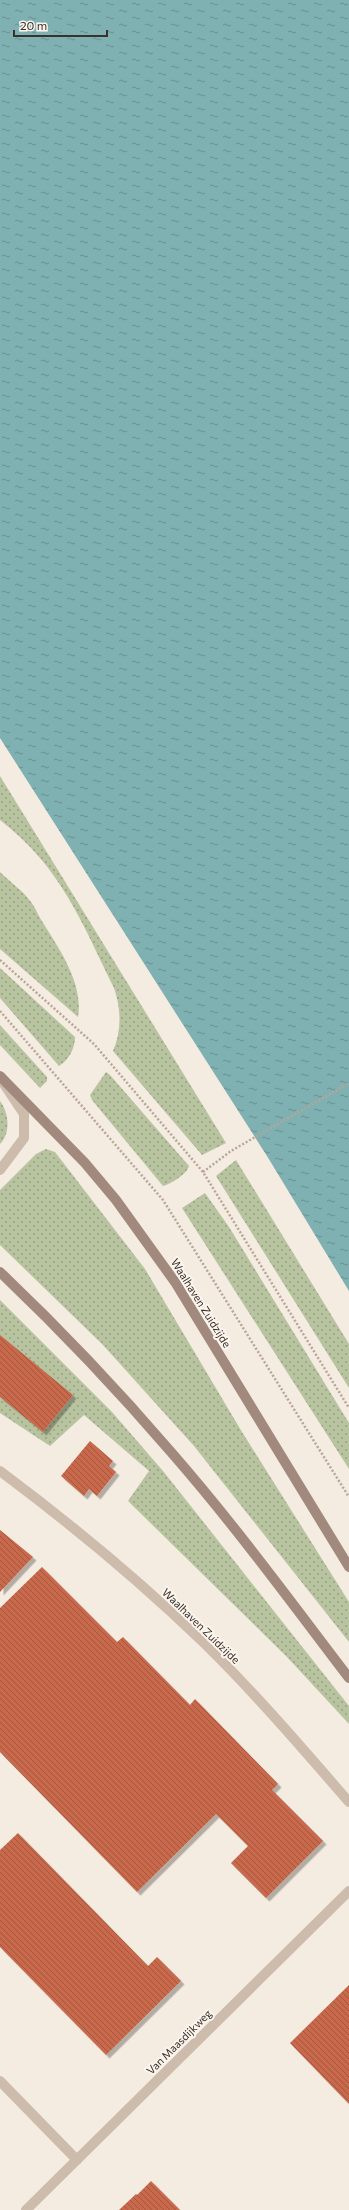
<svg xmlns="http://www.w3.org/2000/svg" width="349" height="2210" font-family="Commissioner,sans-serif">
	<defs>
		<pattern id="green-dots" width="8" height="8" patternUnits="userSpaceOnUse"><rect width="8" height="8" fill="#b8c4a0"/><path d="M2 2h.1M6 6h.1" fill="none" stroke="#97a083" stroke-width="1.8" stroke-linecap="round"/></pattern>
		<pattern id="water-ripples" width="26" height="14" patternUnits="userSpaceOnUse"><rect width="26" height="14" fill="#7fb0b2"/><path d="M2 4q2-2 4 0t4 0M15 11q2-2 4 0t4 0" fill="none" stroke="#699091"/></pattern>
		<pattern id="building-back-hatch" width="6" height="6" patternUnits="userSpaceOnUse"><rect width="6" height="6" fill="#c8694b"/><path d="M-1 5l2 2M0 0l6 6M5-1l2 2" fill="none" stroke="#a4573f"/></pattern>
		<filter id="shadow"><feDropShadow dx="3.5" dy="3.5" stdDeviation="0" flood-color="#0004"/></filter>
	</defs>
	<rect width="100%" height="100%" fill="#f4ebe1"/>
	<path fill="url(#green-dots)" d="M0,776l226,367 -24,12 -89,-104c9,-20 8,-43 1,-63 -33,-67 -53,-121 -114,-168z
		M0,872c10,10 23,19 31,30 4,5 6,11 9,16 17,28 44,64 38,99l-78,-68z
		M0,968l75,69c0,11 -6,23 -16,29l-59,-68z
		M0,1025l47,52v4l-7,7 -40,-43z
		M106,1072l4,3 79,91c-2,8 -18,18 -26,20l-71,-86 -2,-5z
		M0,1101c9,12 11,32 0,43z
		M46,1149l9,3 90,117 97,163 107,170v40l-155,-196 -91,-101 -103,-100v-55l36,-36z
		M236,1160l113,184v44l-133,-212z
		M205,1193l24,34 120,196v46l-167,-261z
		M0,1300l112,112 51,59 186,235v18l-62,-67 -159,-156 21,-30 -65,-56 -34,31 -50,-33z"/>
	<path fill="url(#water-ripples)" d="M0,0h349v1291l-82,-135 -267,-418z"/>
	<path fill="url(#building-back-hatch)" filter="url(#shadow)" d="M0,1335l73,60 -30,37 -43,-35z
		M90,1441l23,20 -4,5 7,6 -19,24 -8,-7 -5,7 -23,-20z
		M0,1530l33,27 -33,35z
		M42,1567l75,75 6,-5 67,68 5,-6 83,85 -6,6 51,51 -57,57 -35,-35 17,-17 -32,-32 -79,78 -137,-140v-144z
		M18,1833l130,133 9,-9 24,24 -75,74 -106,-108v-97z
		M349,1985v119l-59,-61z
		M151,2181l29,29h-61l17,-16 1,1z"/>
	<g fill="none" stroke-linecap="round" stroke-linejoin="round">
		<path stroke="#b9a596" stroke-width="2.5" stroke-dasharray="2 2" stroke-linecap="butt" d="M0,960l94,84 109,128 146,236
			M0,1011l163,189 186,297
			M203,1172l28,-21 118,-68"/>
		<path stroke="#cdbbac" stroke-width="10" d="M0,2081l77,79"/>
		<path stroke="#cdbbac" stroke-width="10" d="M0,1170l24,-32v-24l-20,-30
			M0,1471c71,53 140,110 204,172 51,50 98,105 145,159
			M26,2210l323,-319"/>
		<path stroke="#a18a7d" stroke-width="10" d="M0,1076l85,87 31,37 59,82 174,285
			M0,1272c60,57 117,117 171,180 63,72 120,150 178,226"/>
	</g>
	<g text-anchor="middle" stroke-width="4" stroke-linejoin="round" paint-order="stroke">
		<g font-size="11" fill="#3b302b" stroke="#fbf5ee">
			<text transform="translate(201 1303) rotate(58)" y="4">Waalhaven Zuidzijde</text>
			<text transform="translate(201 1626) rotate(44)" y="4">Waalhaven Zuidzijde</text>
			<text transform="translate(179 2042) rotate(-45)" y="4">Van Maasdijkweg</text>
		</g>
	</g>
	<path d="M14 30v6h93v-6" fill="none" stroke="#3b302b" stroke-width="2"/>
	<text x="20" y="30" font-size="12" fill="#3b302b" stroke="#fbf5ee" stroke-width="3" paint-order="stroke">20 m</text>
</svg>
